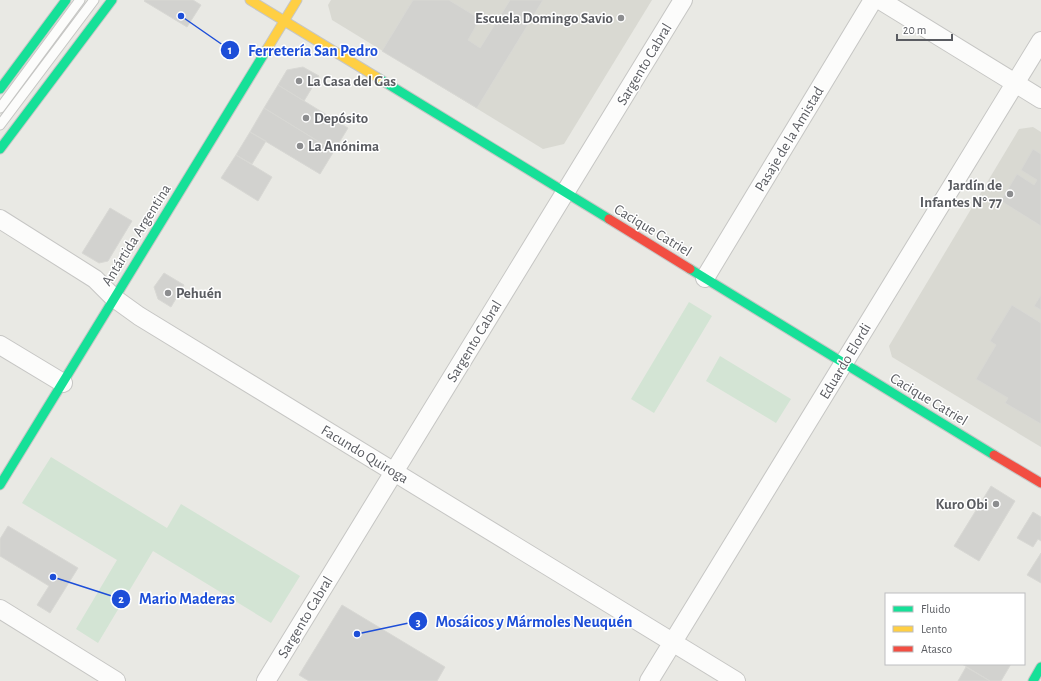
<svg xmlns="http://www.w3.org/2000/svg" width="1041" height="681" font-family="'Alegreya Sans',sans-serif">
	<rect width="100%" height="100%" fill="#e9e9e4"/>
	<path fill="#d9d9d2" d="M331,0h321l-88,144 -21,5 -211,-129 -4,-15z
		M1033,127l8,5v315l-149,-90 -3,-11 130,-217z"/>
	<path fill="#d3e4d4" d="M689,302l23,14 -58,97 -23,-14z
		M720,356l71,43 -15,24 -70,-42z
		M51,457l116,71 14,-24 119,72 -29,47 -118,-72 -55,92 -22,-14 41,-69 -95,-57z"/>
	<path fill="#d2d2cf" stroke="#d8d8d4" d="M145,0h48l8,5 -14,22 -43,-26z
		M413,0h36l31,19 -12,21 12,8 30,-48h33l-66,108 -95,-57z
		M303,67l16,9 -15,25 -26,-16 9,-15z
		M278,85l70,43 -14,23 -70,-43z
		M264,108l70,43 -14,23 -70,-42z
		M250,132l16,9 -14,23 -16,-9z
		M1033,149l8,5v72l-40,-25 16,-27 17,11 3,-5 -16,-10z
		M236,155l36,22 -14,24 -37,-23z
		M110,208l22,13 -24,40 -9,2 -17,-10z
		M164,273l20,12 -13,22 -13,-8 -4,-12z
		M1041,295v15l-7,-4z
		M1012,305l29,18v101l-36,-21 3,-5 -32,-19 20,-34 -6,-4z
		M991,486l24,15 -36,60 -25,-15z
		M1033,512l8,5v24l-3,-2 -5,8 -16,-9z
		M8,526l70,42 -28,45 -13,-8 12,-19 -49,-30v-17z
		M1041,553v30l-14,-8z
		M342,605l103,62 -8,14h-128l-10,-6z
		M962,664h49l-10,17h-11z
		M966,667l24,14h-32z"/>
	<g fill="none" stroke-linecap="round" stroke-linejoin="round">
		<g stroke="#c6c6c4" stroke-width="11">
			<path id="lane" d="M0,108l80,-108
				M0,125l94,-125"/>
		</g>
		<g stroke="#c6c6c4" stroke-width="20">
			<path id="street" d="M880,0l161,99
				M0,219l95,60 19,19 25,18 597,365
				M705,278l168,-278
				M0,345l63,38
				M0,609l116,72
				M266,681l417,-681
				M649,681l392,-640"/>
		</g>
		<g stroke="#c6c6c5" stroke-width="11">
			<path id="fast" d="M378,78l231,141
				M0,89l66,-89
				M0,149l112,-149
				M690,269l304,186
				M0,485l267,-436
				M1033,681l8,-14"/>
		</g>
		<g stroke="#c6c6c5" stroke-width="11">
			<path id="slow" d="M250,0l128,78
				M267,49l30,-49"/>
		</g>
		<g stroke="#c6c6c5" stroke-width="11">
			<path id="jam" d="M609,219l81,50
				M994,455l47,28"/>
		</g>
		<use href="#lane" stroke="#fcfcfb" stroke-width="9"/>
		<use href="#street" stroke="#fcfcfb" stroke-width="18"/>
		<use href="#fast" stroke="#16e098" stroke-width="9"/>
		<use href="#slow" stroke="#ffcf43" stroke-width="9"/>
		<use href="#jam" stroke="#f24e42" stroke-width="9"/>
	</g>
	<g fill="#8c8d8f" stroke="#fff" stroke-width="1.5">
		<circle cx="621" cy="18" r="4"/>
		<circle cx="299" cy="81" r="4"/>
		<circle cx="306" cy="118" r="4"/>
		<circle cx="300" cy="146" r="4"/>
		<circle cx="1010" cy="194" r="4"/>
		<circle cx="168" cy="293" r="4"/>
		<circle cx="996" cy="504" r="4"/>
	</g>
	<g text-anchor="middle" stroke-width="3" stroke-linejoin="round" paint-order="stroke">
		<g font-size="15" font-weight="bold" fill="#5a5c61" stroke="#fff" text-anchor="start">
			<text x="613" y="23" text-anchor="end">Escuela Domingo Savio</text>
			<text x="307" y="86">La Casa del Gas</text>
			<text x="314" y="123">Depósito</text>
			<text x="308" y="151">La Anónima</text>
			<text x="1002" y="190" text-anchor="end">Jardín de<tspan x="1002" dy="17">Infantes N° 77</tspan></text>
			<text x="176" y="298">Pehuén</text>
			<text x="988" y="509" text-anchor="end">Kuro Obi</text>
		</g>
		<g font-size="15" fill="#5a5c61" stroke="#fff">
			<text transform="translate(644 64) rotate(-59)" y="5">Sargento Cabral</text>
			<text transform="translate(789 139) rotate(-59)" y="5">Pasaje de la Amistad</text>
			<text transform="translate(653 230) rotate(31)" y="5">Cacique Catriel</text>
			<text transform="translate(136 235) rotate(-58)" y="5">Antártida Argentina</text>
			<text transform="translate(474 341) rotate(-59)" y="5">Sargento Cabral</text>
			<text transform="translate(845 361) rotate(-59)" y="5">Eduardo Elordi</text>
			<text transform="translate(929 399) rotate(31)" y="5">Cacique Catriel</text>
			<text transform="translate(365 454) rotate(31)" y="5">Facundo Quiroga</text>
			<text transform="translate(305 617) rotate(-59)" y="5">Sargento Cabral</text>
		</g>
	</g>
	<path fill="none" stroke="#1d4ed8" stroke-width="1.5" d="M181 16L230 50M53 577L121 599M357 634L418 621"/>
	<g fill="#1d4ed8" stroke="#fff" stroke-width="1.5">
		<circle cx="181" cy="16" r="4"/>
		<circle cx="53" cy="577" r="4"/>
		<circle cx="357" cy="634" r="4"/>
		<circle cx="230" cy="50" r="10"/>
		<circle cx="121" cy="599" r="10"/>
		<circle cx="418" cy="621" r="10"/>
	</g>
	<g font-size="12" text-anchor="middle" font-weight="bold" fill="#fff">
		<text x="230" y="54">1</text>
		<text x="121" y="603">2</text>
		<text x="418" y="626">3</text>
	</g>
	<g font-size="16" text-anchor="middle" font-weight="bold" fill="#1d4ed8" stroke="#fff" stroke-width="3" stroke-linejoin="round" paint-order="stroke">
		<text x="313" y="56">Ferretería San Pedro</text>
		<text x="187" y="604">Mario Maderas</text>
		<text x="534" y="627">Mosáicos y Mármoles Neuquén</text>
	</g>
	<rect x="885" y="593" width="140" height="72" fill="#ffffff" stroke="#bdbec0"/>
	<rect x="893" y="606" width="20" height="6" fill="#16e098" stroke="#bdbec0"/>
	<text x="921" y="613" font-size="12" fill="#5a5c61">Fluido</text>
	<rect x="893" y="626" width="20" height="6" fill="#ffcf43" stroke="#bdbec0"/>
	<text x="921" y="633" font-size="12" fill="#5a5c61">Lento</text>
	<rect x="893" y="646" width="20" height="6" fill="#f24e42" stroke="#bdbec0"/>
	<text x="921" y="653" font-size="12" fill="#5a5c61">Atasco</text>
	<path d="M897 34v6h55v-6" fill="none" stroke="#5a5c61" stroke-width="2"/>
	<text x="903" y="34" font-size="12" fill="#5a5c61" stroke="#ffffff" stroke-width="3" paint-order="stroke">20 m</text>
</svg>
